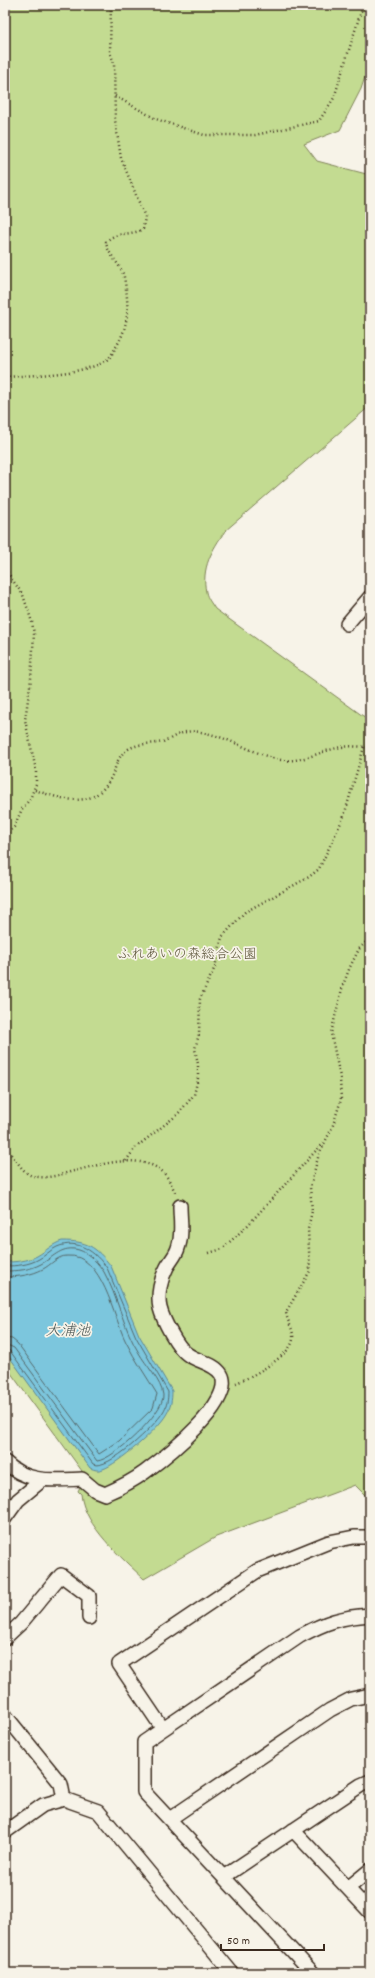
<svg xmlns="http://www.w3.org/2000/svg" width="375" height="1978" font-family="Dekko,'Klee One',sans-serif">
	<rect width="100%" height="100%" fill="#f7f3e8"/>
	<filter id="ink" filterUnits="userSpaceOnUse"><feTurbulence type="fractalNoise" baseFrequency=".025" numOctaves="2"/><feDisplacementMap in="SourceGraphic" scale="8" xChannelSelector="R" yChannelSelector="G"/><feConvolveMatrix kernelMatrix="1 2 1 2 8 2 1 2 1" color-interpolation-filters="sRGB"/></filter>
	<g filter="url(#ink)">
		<path fill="#c3db91" stroke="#7f8258" d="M5,5h365v57l-9,27 -21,41 -36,14 13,17 53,14v231l-145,125c-13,19 -24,37 -19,61 1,6 6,12 9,17l148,107 7,2v782l-15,-15 -139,52 -72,42c-22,-21 -60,-53 -63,-85l-3,-3 2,-4 2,-16 -77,-106z"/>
		<path fill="#7cc6dd" stroke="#628891" d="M62,1241c25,0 33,5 49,25l28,69 33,56c0,9 -1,16 -6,24 -8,14 -48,49 -63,54 -5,2 -8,1 -13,-1l-85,-117v-89c10,0 23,-1 32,-6 9,-5 15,-12 25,-15z"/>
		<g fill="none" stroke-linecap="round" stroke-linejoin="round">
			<path stroke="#55686a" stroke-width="1" d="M5,1266c11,0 24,-1 34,-7 6,-3 11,-9 18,-12 21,-9 38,5 50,21l29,69 32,55c0,7 -1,14 -5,20 -7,13 -56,60 -70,52l-83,-113 -5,-2
				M5,1271c12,0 25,-1 36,-7 13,-7 21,-19 38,-14 10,3 20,14 25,22 14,25 19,56 35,81 6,11 23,29 24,42 2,17 -50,65 -66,66l-83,-113 -9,-4
				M5,1277c13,0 27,-2 38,-8 8,-4 14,-13 24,-13 36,-3 46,61 59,86 9,18 21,35 31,52l-4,14 -34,33 -20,13 -81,-110 -6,-5 -7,-1"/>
			<g stroke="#3b2a1e" stroke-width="16">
				<path id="street" d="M347,624l23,-27
					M5,1462c22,22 49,18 77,17l13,11 10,4c14,-6 28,-13 40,-22 19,-14 92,-71 76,-98 -7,-11 -23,-12 -34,-20 -10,-7 -24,-34 -27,-46 -3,-13 1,-30 7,-41 4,-7 9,-12 11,-19 5,-13 2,-29 2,-42
					M5,1518l13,-18 23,-19
					M5,1638l16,-15 40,-48 28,21v22
					M5,1715l56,69 3,15
					M163,1729l-44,-65 138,-93 72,-29 25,-5h16
					M171,1818l159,-108 21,-11 19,-4
					M293,1830l77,82
					M5,1832l38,-27 21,-6 34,12 134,162
					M225,1876l136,-91 9,-4
					M348,1888l22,-18
					M313,1973l-169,-181v-50l156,-106c26,-14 41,-19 70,-21"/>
			</g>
			<path stroke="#3b2a1e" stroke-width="2.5" stroke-dasharray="1 3" stroke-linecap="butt" d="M115,96l41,23 48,16h51l64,-14 15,-23 29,-93
				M5,377c25,-2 86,-2 104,-19 3,-3 5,-8 7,-11 14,-23 13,-43 8,-70 -3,-13 -17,-23 -18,-35 9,-11 25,-6 37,-13l2,-12 -24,-59 -6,-38 -1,-57 -4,-11 1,-47
				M5,569l18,26 9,27 2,12 -3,45 -6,41 11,50v14l-6,15 -8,10 -8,18 -9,8
				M35,790c31,11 63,21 79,-19 5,-15 9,-22 25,-26 9,-2 19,-1 27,-4 6,-3 13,-8 20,-9 27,-5 67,23 95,28 19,3 38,-8 56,-12 10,-3 23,-1 33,-1
				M5,1149c11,7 16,24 28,27 16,4 31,-3 45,-6 24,-6 58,-16 81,-1 8,5 13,17 17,25
				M126,1161l9,-13 42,-33 17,-20 4,-17v-14l-3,-15 4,-15 1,-35 15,-32 7,-30 23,-25 64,-35 10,-8 25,-53 20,-69
				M209,1253l13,-4 26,-24 75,-82
				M236,1383c14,-5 56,-28 57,-44 1,-10 -6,-17 -7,-27l24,-41 -2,-42 4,-18 -2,-24 9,-33 13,-26 9,-28 -1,-23 -9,-44 12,-48 7,-18 9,-18 11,-11"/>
			<use href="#street" stroke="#f7f3e8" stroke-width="13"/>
		</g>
	</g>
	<g text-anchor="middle" stroke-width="3.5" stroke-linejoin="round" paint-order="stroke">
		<g font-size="14" fill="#5d563b" stroke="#f7f3e8">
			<text x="187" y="958">ふれあいの森総合公園</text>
		</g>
		<g font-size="15" font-style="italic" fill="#4e5957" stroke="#f7f3e8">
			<text x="68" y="1335">大浦池</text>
		</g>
	</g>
	<rect width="375" height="1978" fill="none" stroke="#f7f3e8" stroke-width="20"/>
	<rect x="10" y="10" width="355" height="1958" fill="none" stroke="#3b2a1e" stroke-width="1.5" filter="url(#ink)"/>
	<path d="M221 1944v6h103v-6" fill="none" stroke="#3b2a1e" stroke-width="2"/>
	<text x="227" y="1944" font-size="12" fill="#3b2a1e" stroke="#f7f3e8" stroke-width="3" paint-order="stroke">50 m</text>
</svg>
